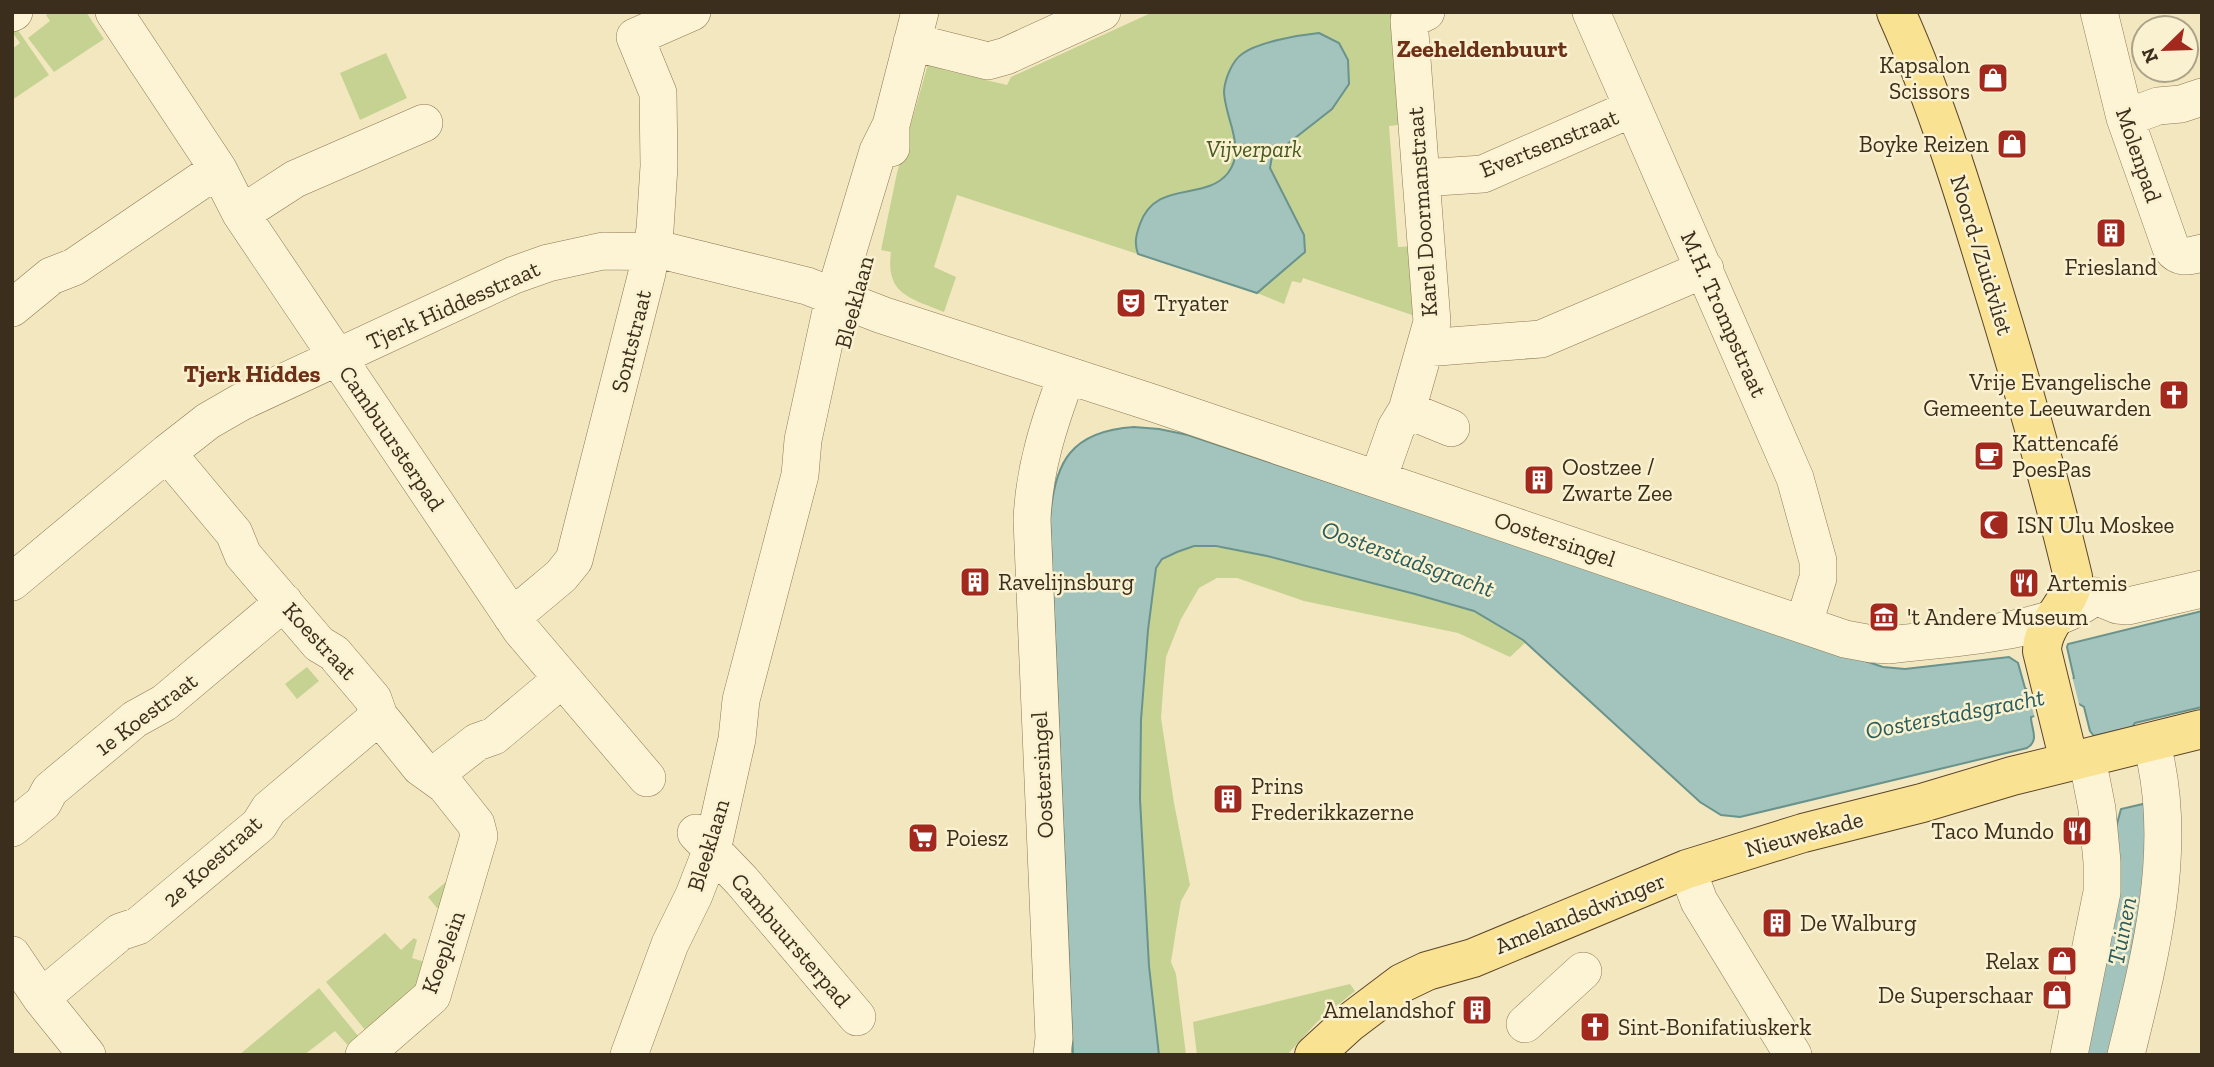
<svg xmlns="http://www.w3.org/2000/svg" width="2214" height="1067" font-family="'Zilla Slab',serif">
	<rect width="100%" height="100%" fill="#f3e7bf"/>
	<path fill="#c5d292" d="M50,12h36l18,27 -50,33 -26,-34 22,-17 -4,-6z
		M1153,12h251l4,112 -19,2 9,121 19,-1 1,71 -115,-39 -2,5 -9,-2 -8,23 -27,-11 -300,-98 -23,72 22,10 -12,35c-33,-14 -59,-17 -53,-60l-10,-2 16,-77 31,-109 8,-4 8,10 63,15 4,-8z
		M15,26l34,49 -37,25v-51l8,-6 -8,-11z
		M386,53l21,45 -47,22 -20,-47z
		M1194,546c50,1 99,16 147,29 59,15 137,27 185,67l-16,15 -52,-24 -154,-32 -67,-23h-20l-18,10 -18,31 -15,38 -3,33 -2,28 13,85 16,82 -9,16 -5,29 -5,32 5,12 10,81h-27l-10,-89 -9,-167 1,-79 7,-90 8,-62 6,-9z
		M307,667l12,14 -22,18 -12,-15z
		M453,876v36l-16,-4 -9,-11z
		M385,933l16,17 13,-12 3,2 -5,18 16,5 -9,31 -49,42 -44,-54z
		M1350,984l5,7 -38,31 -30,33h-90l-4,-33z
		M319,988l44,54 -10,9 -18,-20 -31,24h-65z"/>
	<path fill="#a3c4bd" stroke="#69938c" stroke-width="2" d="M1319,33l20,10 9,17 1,24 -17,25 -60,47 -2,12 34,67 1,17 -48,41 -119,-39c-4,-11 -2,-19 2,-30 16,-45 65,-22 88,-51 11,-15 8,-29 4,-45 -3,-11 -8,-26 -8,-37 1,-12 8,-30 18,-37 16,-12 57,-19 77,-21z
		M1134,427l25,2 29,6 695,232 22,2 104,-12 9,6 7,25 3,2 46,-12 -7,-31 1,-3 134,-33v96l-67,16 -3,4 -38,9 -4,-5 -6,-24 -5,-3 -48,13c0,12 9,23 -4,31l-287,69 -19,-2 -21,-13 -177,-162 -49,-29 -59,-17 -148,-38 -51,-10h-22l-17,6 -15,7 -6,9 -8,62 -7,90 -1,79 9,167 10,89h-86l-23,-535c4,-58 21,-89 84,-93z
		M2143,804l5,8 -2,65 -34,178h-29l32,-224 6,-22z"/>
	<path fill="#f3e7bf" d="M2072,676l8,32 -45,11 -8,-32z"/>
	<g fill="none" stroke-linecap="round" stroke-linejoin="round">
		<g stroke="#8e7855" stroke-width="38">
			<path id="minor" d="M114,12l104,157 23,45 280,416 126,148
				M1591,12l204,466 23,83v17l-14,45
				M2099,12l26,106 46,130c9,12 18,8 31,5
				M12,13l2,-1
				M912,42l76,19 18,-5 96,-44
				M2125,118l33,-12 23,-2 21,-7
				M891,148v-23l29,-113
				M1421,178l62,-4 150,-66
				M241,214l54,-35 129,-56
				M12,308l39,-32 23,-9 144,-98
				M1425,348l116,-9 164,-70
				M1407,410l44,18
				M167,453l67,80 9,22 76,89 15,9 39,46 6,17 41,51 25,18 31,39 3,12 -47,160 -68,59
				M1378,479l18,-51 11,-18 25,-88 -23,-302 17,-8
				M12,582l155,-129 41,-32 33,-19 273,-127 34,-12 55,-12 66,1 138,34 75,29 274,89 689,235 27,5 18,1c61,-8 157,-10 205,-49l22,9 11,1 74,-17
				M512,617l49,-41 13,-16 73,-287 8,-44 4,-63 -1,-73 -23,-56 57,-25
				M433,776l44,-34 17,-6 68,-57
				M12,828l31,-25 7,-13 85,-71 29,-16 120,-101
				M696,833l46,48 115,136
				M1687,869l12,32 94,154
				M12,955l29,43 46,57
				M41,998l79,-66 18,-6 121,-101 10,-16 110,-93
				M1525,1024l58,-53
				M629,1055l41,-111 24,-49 19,-49 24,-107 4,-39 59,-225 3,-35 31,-143 44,-146 13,-26
				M1052,1055l2,-17 -22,-518c2,-51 17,-97 35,-145
				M2069,1055l33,-163v-30l-5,-53 -6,-31
				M2126,1055c23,-94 50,-196 30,-293"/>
		</g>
		<g stroke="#5b452a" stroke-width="40">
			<path id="major" d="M1896,12c40,89 69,184 97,277 29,95 57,191 80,288 1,25 -31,45 -31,74l27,110
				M1314,1055l35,-32 53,-40 25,-12 46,-13 214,-89 116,-36 119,-30 90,-27 190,-47"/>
		</g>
		<use href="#minor" stroke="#fcf4d4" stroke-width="37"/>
		<use href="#major" stroke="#fae293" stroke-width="38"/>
	</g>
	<defs>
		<g id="shop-square" transform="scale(1.575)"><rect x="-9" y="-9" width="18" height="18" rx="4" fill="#a3291f" stroke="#f9f1d0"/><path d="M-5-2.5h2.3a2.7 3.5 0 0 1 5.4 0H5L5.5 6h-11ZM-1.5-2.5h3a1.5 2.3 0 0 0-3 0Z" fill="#fff"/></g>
		<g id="building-square" transform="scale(1.575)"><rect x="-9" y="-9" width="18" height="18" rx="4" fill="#a3291f" stroke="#f9f1d0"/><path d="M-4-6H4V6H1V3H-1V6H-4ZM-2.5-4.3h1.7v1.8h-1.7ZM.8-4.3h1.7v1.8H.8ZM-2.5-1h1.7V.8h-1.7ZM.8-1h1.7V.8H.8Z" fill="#fff"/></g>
		<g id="theatre-square" transform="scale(1.575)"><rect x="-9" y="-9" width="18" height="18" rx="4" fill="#a3291f" stroke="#f9f1d0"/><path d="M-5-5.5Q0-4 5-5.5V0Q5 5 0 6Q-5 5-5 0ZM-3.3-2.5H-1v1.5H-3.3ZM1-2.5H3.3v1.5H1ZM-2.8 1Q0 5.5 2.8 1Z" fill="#fff"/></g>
		<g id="church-square" transform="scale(1.575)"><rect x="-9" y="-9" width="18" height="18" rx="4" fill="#a3291f" stroke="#f9f1d0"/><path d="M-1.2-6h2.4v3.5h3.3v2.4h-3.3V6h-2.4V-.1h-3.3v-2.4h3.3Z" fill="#fff"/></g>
		<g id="cafe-square" transform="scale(1.575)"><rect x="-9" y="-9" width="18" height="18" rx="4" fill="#a3291f" stroke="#f9f1d0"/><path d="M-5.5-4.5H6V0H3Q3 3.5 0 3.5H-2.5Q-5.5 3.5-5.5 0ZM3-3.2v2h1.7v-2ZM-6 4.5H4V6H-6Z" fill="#fff"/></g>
		<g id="mosque-square" transform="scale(1.575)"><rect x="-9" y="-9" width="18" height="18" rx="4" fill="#a3291f" stroke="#f9f1d0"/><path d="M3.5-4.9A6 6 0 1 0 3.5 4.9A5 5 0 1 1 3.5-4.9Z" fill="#fff"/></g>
		<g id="restaurant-square" transform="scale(1.575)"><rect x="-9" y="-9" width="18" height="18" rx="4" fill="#a3291f" stroke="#f9f1d0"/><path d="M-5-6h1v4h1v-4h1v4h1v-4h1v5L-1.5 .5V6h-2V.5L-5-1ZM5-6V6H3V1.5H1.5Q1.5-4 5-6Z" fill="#fff"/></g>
		<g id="museum-square" transform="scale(1.575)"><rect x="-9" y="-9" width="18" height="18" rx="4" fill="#a3291f" stroke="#f9f1d0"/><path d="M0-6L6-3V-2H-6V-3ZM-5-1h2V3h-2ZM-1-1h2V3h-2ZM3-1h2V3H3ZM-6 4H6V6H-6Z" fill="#fff"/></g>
		<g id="supermarket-square" transform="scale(1.575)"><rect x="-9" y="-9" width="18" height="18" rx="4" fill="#a3291f" stroke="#f9f1d0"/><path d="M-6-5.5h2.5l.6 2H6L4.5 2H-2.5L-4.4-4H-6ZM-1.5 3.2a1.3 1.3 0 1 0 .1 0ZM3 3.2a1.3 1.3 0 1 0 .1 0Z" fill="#fff"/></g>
	</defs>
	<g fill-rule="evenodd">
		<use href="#shop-square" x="1993" y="78"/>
		<use href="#shop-square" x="2012" y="144"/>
		<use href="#building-square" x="2111" y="233"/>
		<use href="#theatre-square" x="1131" y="303"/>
		<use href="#church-square" x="2174" y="395"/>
		<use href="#cafe-square" x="1989" y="456"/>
		<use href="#building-square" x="1539" y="480"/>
		<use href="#mosque-square" x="1994" y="525"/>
		<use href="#building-square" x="975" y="582"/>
		<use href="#restaurant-square" x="2024" y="583"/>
		<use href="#museum-square" x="1884" y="617"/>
		<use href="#building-square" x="1228" y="799"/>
		<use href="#restaurant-square" x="2077" y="831"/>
		<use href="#supermarket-square" x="923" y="838"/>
		<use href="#building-square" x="1777" y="923"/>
		<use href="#shop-square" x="2062" y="961"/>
		<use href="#shop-square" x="2057" y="995"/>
		<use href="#building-square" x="1477" y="1010"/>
		<use href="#church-square" x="1595" y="1027"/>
	</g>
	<g text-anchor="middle" stroke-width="5" stroke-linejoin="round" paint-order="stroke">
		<g font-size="23" fill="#3b2e1c" stroke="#f9f1d0" text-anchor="start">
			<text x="1970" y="73" text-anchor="end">Kapsalon<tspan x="1970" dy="26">Scissors</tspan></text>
			<text x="1989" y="152" text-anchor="end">Boyke Reizen</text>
			<text x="2111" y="275" text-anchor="middle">Friesland</text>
			<text x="1154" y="311">Tryater</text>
			<text x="2151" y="390" text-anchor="end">Vrije Evangelische<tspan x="2151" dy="26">Gemeente Leeuwarden</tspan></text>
			<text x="2012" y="451">Kattencafé<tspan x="2012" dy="26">PoesPas</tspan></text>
			<text x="1562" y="475">Oostzee /<tspan x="1562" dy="26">Zwarte Zee</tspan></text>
			<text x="2017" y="533">ISN Ulu Moskee</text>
			<text x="998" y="590">Ravelijnsburg</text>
			<text x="2047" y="591">Artemis</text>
			<text x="1907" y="625">'t Andere Museum</text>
			<text x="1251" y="794">Prins<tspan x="1251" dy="26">Frederikkazerne</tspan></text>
			<text x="2054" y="839" text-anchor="end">Taco Mundo</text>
			<text x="946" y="846">Poiesz</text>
			<text x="1800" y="931">De Walburg</text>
			<text x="2039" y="969" text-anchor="end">Relax</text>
			<text x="2034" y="1003" text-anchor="end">De Superschaar</text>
			<text x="1454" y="1018" text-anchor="end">Amelandshof</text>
			<text x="1618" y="1035">Sint-Bonifatiuskerk</text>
		</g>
		<g font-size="23" fill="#3b2e1c" stroke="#f9f1d0">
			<text transform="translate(1549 143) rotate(-22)" y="8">Evertsenstraat</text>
			<text transform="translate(2139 155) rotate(71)" y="8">Molenpad</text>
			<text transform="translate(1422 212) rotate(-94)" y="8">Karel Doormanstraat</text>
			<text transform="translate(1982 255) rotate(73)" y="8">Noord-/Zuidvliet</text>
			<text transform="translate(854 302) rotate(-75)" y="8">Bleeklaan</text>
			<text transform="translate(453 305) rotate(-24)" y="8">Tjerk Hiddesstraat</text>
			<text transform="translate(1724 314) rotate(66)" y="8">M.H. Trompstraat</text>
			<text transform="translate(631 341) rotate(-76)" y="8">Sontstraat</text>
			<text transform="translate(392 438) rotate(56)" y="8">Cambuursterpad</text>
			<text transform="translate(1555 539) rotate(19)" y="8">Oostersingel</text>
			<text transform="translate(320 641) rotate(47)" y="8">Koestraat</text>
			<text transform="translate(146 714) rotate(-37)" y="8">1e Koestraat</text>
			<text transform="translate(1042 775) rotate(-93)" y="8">Oostersingel</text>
			<text transform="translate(1804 834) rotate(-15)" y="8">Nieuwekade</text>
			<text transform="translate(708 845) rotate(-73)" y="8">Bleeklaan</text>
			<text transform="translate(212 861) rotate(-42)" y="8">2e Koestraat</text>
			<text transform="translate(1580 913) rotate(-22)" y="8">Amelandsdwinger</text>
			<text transform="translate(791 940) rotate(49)" y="8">Cambuursterpad</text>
			<text transform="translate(443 952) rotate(-70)" y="8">Koeplein</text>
		</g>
		<g font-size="23" font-style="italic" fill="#475a20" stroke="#f9f1d0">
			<text x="1254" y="157">Vijverpark</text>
		</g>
		<g font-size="24" font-weight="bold" fill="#6d2f16" stroke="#f9f1d0">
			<text x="1482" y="57">Zeeheldenbuurt</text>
			<text x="252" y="382">Tjerk Hiddes</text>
		</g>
		<g font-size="24" font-style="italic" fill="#295c5d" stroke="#f9f1d0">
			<text transform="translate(1408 559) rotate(20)" y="8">Oosterstadsgracht</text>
			<text transform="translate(1955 714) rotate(-11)" y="8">Oosterstadsgracht</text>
			<text transform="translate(2122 931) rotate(-79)" y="8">Tuinen</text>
		</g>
	</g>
	<rect width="2214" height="1067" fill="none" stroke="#3b2e1c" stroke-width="28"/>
	<g transform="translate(2165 49) rotate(247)"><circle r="33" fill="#f9f1d0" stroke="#ada388" stroke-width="2"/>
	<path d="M0-5L12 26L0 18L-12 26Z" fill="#a3291f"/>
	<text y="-10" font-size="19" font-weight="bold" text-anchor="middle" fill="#3b2e1c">N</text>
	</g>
</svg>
